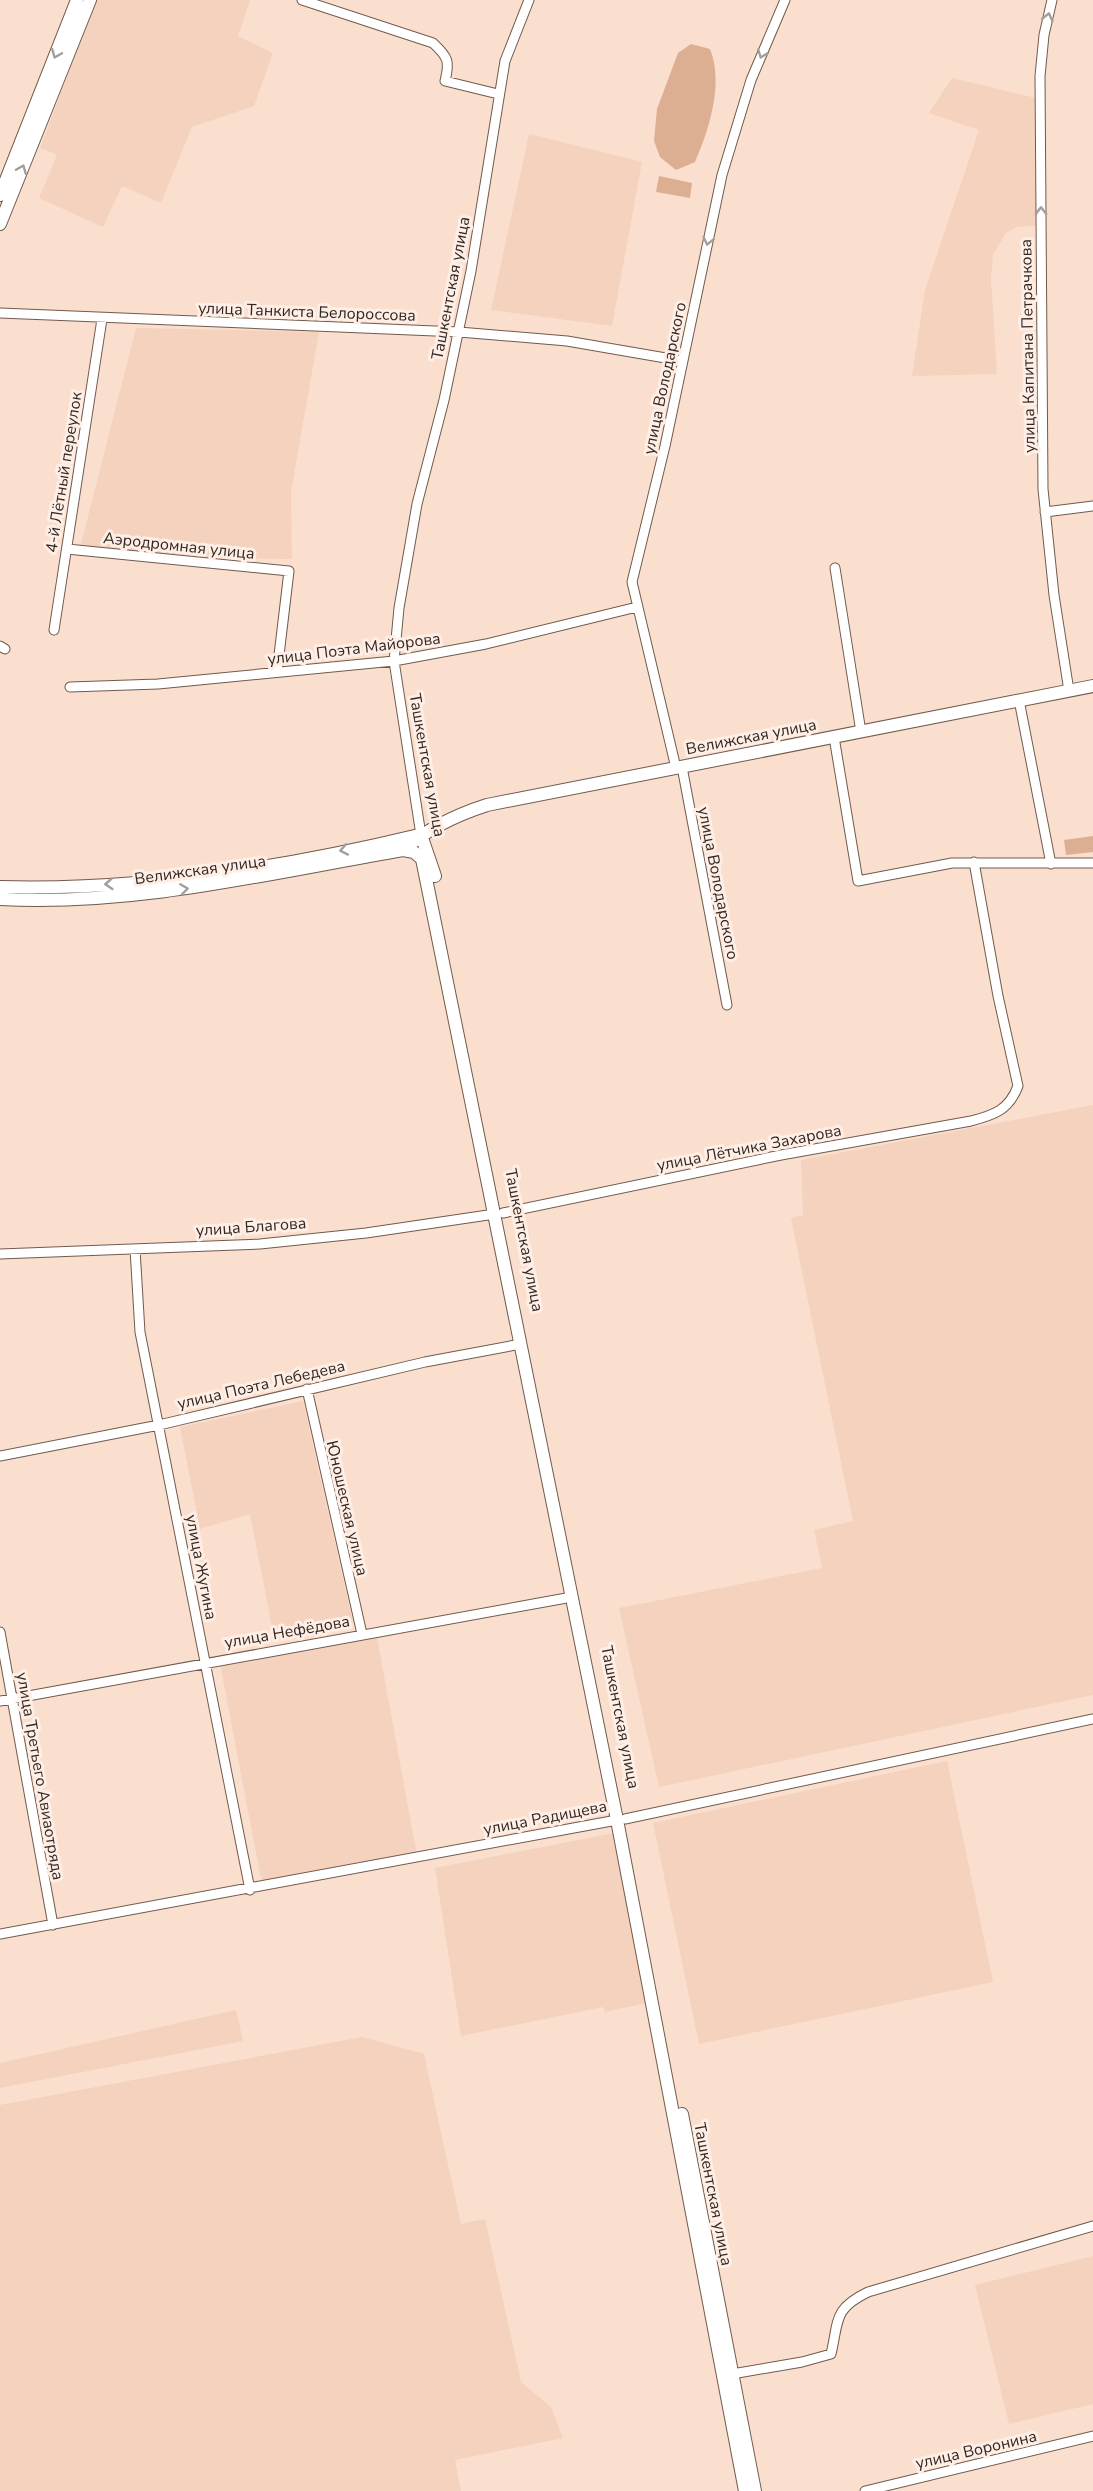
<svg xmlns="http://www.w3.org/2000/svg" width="1093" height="2491" font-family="'Nunito Sans',sans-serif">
	<rect width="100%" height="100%" fill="#fadfce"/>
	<path fill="#f4d2bd" d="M96,0h154l-12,36 35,17 -19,53 -62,21 -31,76 -39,-17 -19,41 -64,-29 18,-43 -17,-7z
		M952,78l92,22 -1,125 -26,2 -11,6 -13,22 -2,24 6,95 -85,2 13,-86 54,-160 -50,-17z
		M529,134l113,28 -30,164 -121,-16z
		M136,328l183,4 -28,160 1,67 -214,-3z
		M1093,1105v590l-434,92 -40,-179 203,-40 -8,-38 39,-9 -62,-303 12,-3 -2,-55z
		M303,1401l50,222 -79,14 -24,-123 -50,15 -20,-102z
		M377,1637l40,219 -155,28 -42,-220z
		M947,1761l46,221 -294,62 -46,-221z
		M614,1833l32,170 -41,9 -2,-5 -142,29 -26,-168z
		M236,2010l7,31 -243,47v-25z
		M362,2037l62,17 37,170 24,-5 36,163 30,25 12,31 -108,22 6,31h-461v-386z
		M1093,2256v148l-84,20 -34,-139z"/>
	<path fill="#dcae92" d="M691,44l19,5c14,34 -1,81 -15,113l-19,8 -16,-13 -6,-16 3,-32 21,-56z
		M659,176l33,7 -2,15 -34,-6z
		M1093,836v16l-27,3 -2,-15z"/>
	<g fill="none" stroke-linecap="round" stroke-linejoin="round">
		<g stroke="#715a4c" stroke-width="11">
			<path id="minor" d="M302,0l131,43c15,14 17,18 12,38l53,13
				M1052,0l-8,35 -4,41 3,413 11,106 15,96
				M0,313l459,19 108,9 116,20
				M1045,512l48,-6
				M67,549l222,22 -12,101
				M835,568l26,164
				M54,630l48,-311
				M0,646l5,3
				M70,687l88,-3 236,-23 92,-17 151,-37
				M1019,700l32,164
				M834,737l24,144 94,-18h141
				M682,767l45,238
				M676,768l-44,-186 33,-136 57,-271 29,-95 34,-80
				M421,835l-27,-174 5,-53 18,-104 27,-104 27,-129 34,-210 24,-61
				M503,1213l278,-58 190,-34c23,-6 38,-11 47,-35l-20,-90 -24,-134
				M135,1249l5,83 110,558
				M0,1254l260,-10 106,-11 129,-19
				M307,1389l55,245
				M0,1456l159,-31 266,-63 96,-18
				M0,1632l53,293
				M0,1701l572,-104
				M625,1819l468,-100
				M0,1934l617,-114
				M732,2374l70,-12 29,-8c8,-34 2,-45 37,-62l225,-66
				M865,2491l228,-55"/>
		</g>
		<g stroke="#715a4c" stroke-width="14">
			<path id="major" d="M0,195l77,-195
				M0,224l90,-224
				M421,835l14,41
				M403,850c25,-22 53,-35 84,-45l606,-119
				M0,887c137,4 286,-20 419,-52
				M0,899c137,7 269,-26 403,-49l11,2 8,7 195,961 128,671
				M682,2114l73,377"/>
		</g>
		<use href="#minor" stroke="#fff" stroke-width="9"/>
		<use href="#major" stroke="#fff" stroke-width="12"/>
	</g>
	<defs><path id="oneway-chevron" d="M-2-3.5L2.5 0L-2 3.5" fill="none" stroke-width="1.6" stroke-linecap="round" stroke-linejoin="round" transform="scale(1.5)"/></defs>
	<g stroke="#a39e9c">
		<use href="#oneway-chevron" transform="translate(1048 17) rotate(-77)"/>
		<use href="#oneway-chevron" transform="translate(56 54) rotate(112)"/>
		<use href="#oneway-chevron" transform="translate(762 54) rotate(111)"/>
		<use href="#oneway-chevron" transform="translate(22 169) rotate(-68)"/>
		<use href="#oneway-chevron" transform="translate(1041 211) rotate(-90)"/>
		<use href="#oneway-chevron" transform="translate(708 241) rotate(102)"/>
		<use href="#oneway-chevron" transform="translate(344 850) rotate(169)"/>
		<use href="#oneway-chevron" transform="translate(109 884) rotate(176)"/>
		<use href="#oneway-chevron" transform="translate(184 889) rotate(-8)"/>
	</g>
	<g text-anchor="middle" stroke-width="6" stroke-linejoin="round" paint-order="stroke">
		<g font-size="16" fill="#322822" stroke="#ffeee5">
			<text transform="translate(450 288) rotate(-79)" y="6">Ташкентская улица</text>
			<text transform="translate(307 311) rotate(2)" y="6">улица Танкиста Белороссова</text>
			<text transform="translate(1027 346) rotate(-91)" y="6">улица Капитана Петрачкова</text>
			<text transform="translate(664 378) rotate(-78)" y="6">улица Володарского</text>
			<text transform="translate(63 472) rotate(-81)" y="6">4-й Лётный переулок</text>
			<text transform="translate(179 545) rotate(6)" y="6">Аэродромная улица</text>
			<text transform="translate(354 648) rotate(-7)" y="6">улица Поэта Майорова</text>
			<text transform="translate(751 736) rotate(-11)" y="6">Велижская улица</text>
			<text transform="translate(428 765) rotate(80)" y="6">Ташкентская улица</text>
			<text transform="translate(200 869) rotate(-8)" y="6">Велижская улица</text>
			<text transform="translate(719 883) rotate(79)" y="6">улица Володарского</text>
			<text transform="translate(749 1147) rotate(-11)" y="6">улица Лётчика Захарова</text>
			<text transform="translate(251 1226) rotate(-4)" y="6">улица Благова</text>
			<text transform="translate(525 1240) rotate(79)" y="6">Ташкентская улица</text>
			<text transform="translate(261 1384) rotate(-13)" y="6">улица Поэта Лебедева</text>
			<text transform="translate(348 1508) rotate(77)" y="6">Юношеская улица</text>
			<text transform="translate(202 1567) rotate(79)" y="6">улица Жугина</text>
			<text transform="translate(287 1631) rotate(-10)" y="6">улица Нефёдова</text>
			<text transform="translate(621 1717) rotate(79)" y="6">Ташкентская улица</text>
			<text transform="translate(41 1776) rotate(80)" y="6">улица Третьего Авиаотряда</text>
			<text transform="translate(545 1817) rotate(-11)" y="6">улица Радищева</text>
			<text transform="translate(714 2194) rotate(79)" y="6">Ташкентская улица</text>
			<text transform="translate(976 2449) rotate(-13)" y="6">улица Воронина</text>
		</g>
	</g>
</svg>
